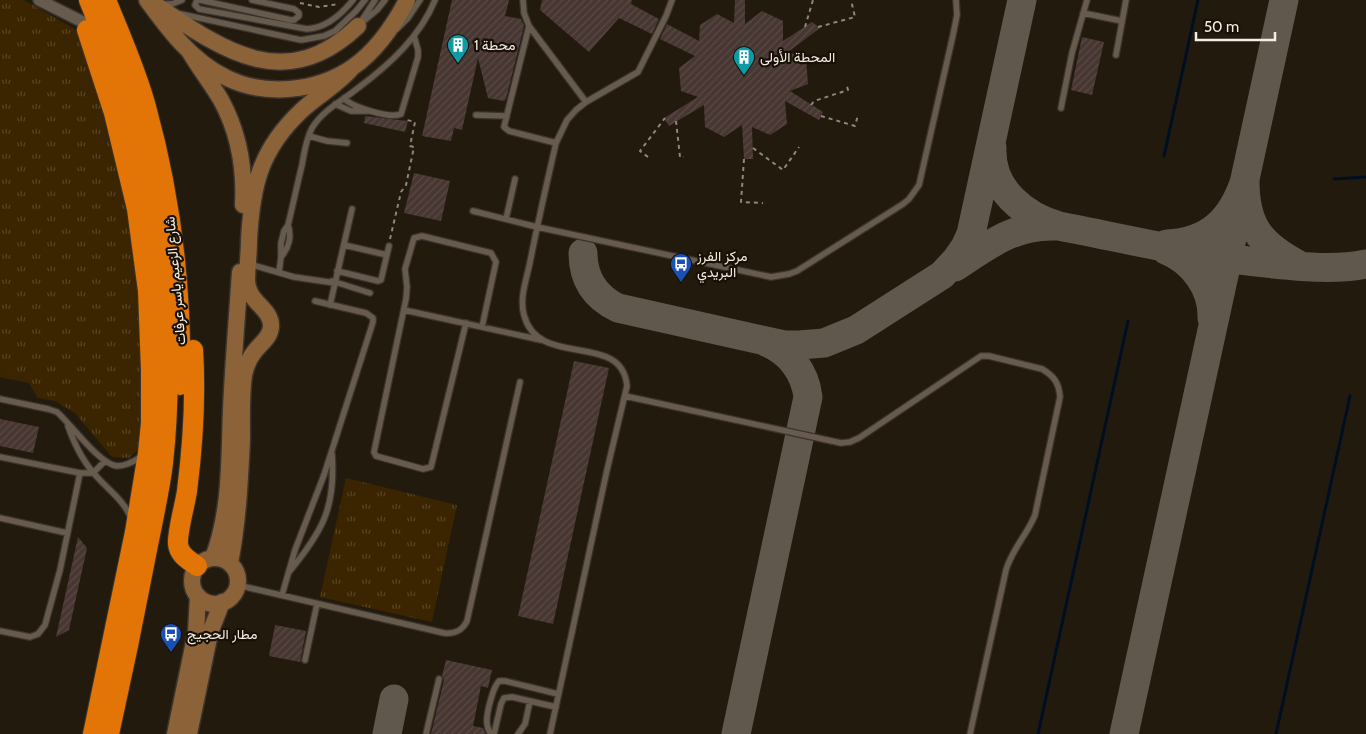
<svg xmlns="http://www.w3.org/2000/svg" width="1366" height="734" font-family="Cabin,Vazirmatn,sans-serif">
	<defs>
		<pattern id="grass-tufts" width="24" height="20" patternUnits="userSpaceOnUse" patternTransform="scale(1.25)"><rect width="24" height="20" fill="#3b2400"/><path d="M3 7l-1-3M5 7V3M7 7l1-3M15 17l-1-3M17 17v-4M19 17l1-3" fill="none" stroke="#584425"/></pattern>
		<pattern id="building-hatch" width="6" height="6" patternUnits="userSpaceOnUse" patternTransform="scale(1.25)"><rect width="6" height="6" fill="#473632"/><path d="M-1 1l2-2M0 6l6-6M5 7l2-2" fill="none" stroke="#594a46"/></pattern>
	</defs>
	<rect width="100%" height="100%" fill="#231a0e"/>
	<path fill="url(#grass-tufts)" d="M0,0h24l75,43 38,138 7,263 -15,14 -17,-1 -37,-44 -20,-12 -17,-3 -9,-15 -29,-6z
		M346,478l111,27 -25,117 -112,-25z"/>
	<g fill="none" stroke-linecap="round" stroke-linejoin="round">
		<path stroke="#000e22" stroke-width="3" d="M1164,156l34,-156
			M1334,179l32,-2
			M1038,734l90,-413
			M1276,734l74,-338"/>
		<path stroke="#60584c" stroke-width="29" d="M992,148c-2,41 32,68 67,78 72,14 143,31 215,38 31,3 62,6 92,0
			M1167,244c43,-2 65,-25 78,-64 0,45 14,64 54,85
			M1166,250c27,11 47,38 46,68
			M583,253c0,26 12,44 35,55l166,37h15l25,-2 32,-13 86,-55 14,-15 9,-13 6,-13 51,-234
			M955,267c34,-22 59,-43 102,-41
			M387,734l7,-35
			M736,734l72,-337c-3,-25 -18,-45 -42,-55
			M1124,734l160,-734"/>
	</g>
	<path fill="url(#building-hatch)" d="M452,0h57l-4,16 16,3 3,7 -18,73 -2,2 -16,-3 -10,-40 -16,72 -8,-2 -3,13 -29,-5z
		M542,0h90l-1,4 28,15 -7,15 -33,-16 -30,34 -49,-42z
		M735,0h10v24l17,-13 21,10v20l29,-19 8,6 -32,24 18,6 2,26 -18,7 33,21 -4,8 -34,-19 2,23 -17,11 -18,-8 1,32h-9l-2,-34 -18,12 -19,-10 -1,-22 -35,21 -5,-8 34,-21 -17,-6 -2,-23 16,-12 -35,-17 7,-15 32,17 1,-16 17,-11 17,9z
		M1082,37l22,5 -12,53 -21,-5z
		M365,116l43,5 -3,11 -41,-9z
		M414,173l36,8 -9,40 -37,-8z
		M574,361l35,7 -56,256 -35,-8z
		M0,419l39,8 -6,26 -33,-7z
		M78,537l9,11 -18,82 -13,7z
		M275,625l31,6 -6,31 -31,-6z
		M446,660l46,10 -4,18 -7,-2 -8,40 10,2 3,6h-55l13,-54 -2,-4z"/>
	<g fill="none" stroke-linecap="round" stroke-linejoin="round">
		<g stroke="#3a332e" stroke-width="8">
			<path id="lane" d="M200,0h-3l-2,5 4,4 108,20c19,-1 34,-14 46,-29
				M200,0l91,20h3l5,-4v-3l-5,-4 -42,-9
				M523,0l1,13 5,13 57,76
				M161,4h11l10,-4
				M176,13l125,27 23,-4 11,-5 21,-20 9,-11
				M1083,13l39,8
				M362,20l13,-20
				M359,25l18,-15 8,-10
				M529,26l-25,101 5,4 47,12
				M397,29l11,-11 12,-18
				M1116,55l10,-55
				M344,98c7,9 46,21 57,16l17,-57v-7l-4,-14
				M335,104l16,7h19
				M1061,108l11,-55 15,-53
				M476,115l31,1
				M309,136l18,5 20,2
				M473,211l64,16 234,50 18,-3 8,-3 106,-67 6,-5 10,-14 34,-150 4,-20 -1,-15
				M506,219l9,-40
				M344,245l43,10
				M281,257c8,-9 11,-21 7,-32
				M249,264l45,13 41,6
				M337,271l41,10 3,-1 8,-34
				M279,272l2,-15v-14l3,-12 4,-6c5,-20 9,-40 14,-60 2,-12 4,-26 10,-37 11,-18 30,-27 46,-40 31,-23 62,-51 77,-88
				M332,281l38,12
				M330,305l22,-96
				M404,310l137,30
				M466,323l-35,144 -8,2 -47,-13 -2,-4 32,-153 1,-12 -2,-18 9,-31 8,-2 69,17 5,9 -14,65
				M625,396l216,47 9,-1 9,-4 122,-82h8l53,13c12,7 17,14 18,28l-25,118c-8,20 -23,34 -29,55l-36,164
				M0,399l48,10 9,3c14,12 42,52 60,54 10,0 18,-5 25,-10
				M68,426c7,20 16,38 31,53 12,13 25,22 32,39
				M0,457l80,16h13l12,-12
				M0,518l67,15
				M289,572c33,-40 47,-64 43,-118
				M237,585l207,48c11,1 18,-2 23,-12l53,-239
				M282,595l13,-45 29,-75 49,-153v-4l-7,-5 -51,-12
				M0,631l30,6 8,-3 7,-9 15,-55 20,-97
				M305,660l12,-56
				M426,734l13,-55
				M491,734c-2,-3 -4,-7 -4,-11 -1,-9 6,-36 12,-42h6l53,13
				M494,734l7,-30 3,-6 8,-1 44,10
				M518,734l7,-10 5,-23
				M550,734l57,-264 20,-84c-5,-56 -89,-16 -103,-71 -5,-17 3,-37 6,-53 8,-40 17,-80 26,-119l11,-23 9,-10 10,-8 52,-30 28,-56 6,-16"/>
		</g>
		<g stroke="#3a332e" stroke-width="14">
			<path id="street" d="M39,0l46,23"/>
		</g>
		<g stroke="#3a332e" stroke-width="19">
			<path id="secondary" d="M147,0c21,29 45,61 78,77 39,20 92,15 128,-10 23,-16 41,-42 54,-67
				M156,5c68,46 130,90 202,21
				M189,51c10,17 22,32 32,49 18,33 24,68 22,105
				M213,558c18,-48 16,-98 18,-148 2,-46 6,-92 9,-138
				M192 581a23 23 0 1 1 46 0a23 23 0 1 1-46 0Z
				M230,563c8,-41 10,-82 12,-124 0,-21 -1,-43 2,-64 2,-9 5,-17 11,-24 6,-8 15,-13 16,-24 1,-19 -23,-24 -24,-46 0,-13 2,-27 2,-41 3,-55 11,-90 52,-129 17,-16 37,-26 52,-44
				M175,734l21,-102 2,-36
				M189,734l21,-101 12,-31"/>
		</g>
		<g stroke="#3a332e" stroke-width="22">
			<path id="highway" d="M89,0c60,144 91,307 74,463 -4,32 -12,65 -18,97 -11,58 -23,116 -36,174
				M106,0c14,35 30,70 40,107 25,90 36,184 34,278
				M87,30l27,83 23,96 11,82 3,79v53l-3,30 -13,79 -42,202
				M193,350c3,47 0,94 -6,141 -2,14 -10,41 -9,53 1,11 11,16 19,22"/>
		</g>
		<path stroke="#8e877d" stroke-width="2" stroke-dasharray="4 4" stroke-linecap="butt" d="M300,3l19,4 20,-3
			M805,27l8,-27
			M818,27l37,-10 -4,-17
			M811,105l3,-4 34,-11 -2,-7
			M821,116l34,10 3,-11
			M676,121l4,36h4
			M753,148l30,22 16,-23
			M648,157l-8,-6 25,-33
			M744,159l-3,43 22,1
			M390,239l11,-47 5,-7 8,-38 -4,-1 5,-24 -8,-2"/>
		<use href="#lane" stroke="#665b4d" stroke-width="5.5"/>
		<use href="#street" stroke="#665b4d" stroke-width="11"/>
		<use href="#secondary" stroke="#8c6338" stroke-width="16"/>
		<use href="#highway" stroke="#e37507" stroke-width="20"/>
	</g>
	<defs>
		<g id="building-pin" transform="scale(1.125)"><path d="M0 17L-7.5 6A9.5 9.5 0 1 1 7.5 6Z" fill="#0f9aa8" stroke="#191106"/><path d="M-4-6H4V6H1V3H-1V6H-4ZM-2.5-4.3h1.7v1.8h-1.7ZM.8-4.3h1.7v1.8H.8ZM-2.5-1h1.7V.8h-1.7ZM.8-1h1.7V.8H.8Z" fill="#fff"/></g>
		<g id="bus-pin" transform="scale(1.125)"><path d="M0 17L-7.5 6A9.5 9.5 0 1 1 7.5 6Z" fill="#1a4fb4" stroke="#191106"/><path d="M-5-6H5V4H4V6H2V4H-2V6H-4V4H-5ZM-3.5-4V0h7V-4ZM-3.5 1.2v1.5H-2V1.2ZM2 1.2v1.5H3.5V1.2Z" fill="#fff"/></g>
	</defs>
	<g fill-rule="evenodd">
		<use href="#building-pin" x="458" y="45"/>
		<use href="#building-pin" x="744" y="57"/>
		<use href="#bus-pin" x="681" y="264"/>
		<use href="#bus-pin" x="171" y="634"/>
	</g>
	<g text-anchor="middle" stroke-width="4.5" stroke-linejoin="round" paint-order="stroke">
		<g font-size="14" fill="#f3ede5" stroke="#191106" text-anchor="start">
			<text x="474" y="50">محطة 1</text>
			<text x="760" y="62">المحطة الأولى</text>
			<text x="697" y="261">مركز الفرز<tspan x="697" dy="16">البريدي</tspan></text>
			<text x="187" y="639">مطار الحجيج</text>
		</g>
		<g font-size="14" fill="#f3ede5" stroke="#191106">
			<text transform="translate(175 281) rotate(-95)" y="5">شارع الزعيم ياسر عرفات</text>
		</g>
	</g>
	<path d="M1196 32v8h79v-8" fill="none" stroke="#f3ede5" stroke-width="2.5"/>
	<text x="1204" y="32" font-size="15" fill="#f3ede5" stroke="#191106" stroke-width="4" paint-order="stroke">50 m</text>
</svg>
